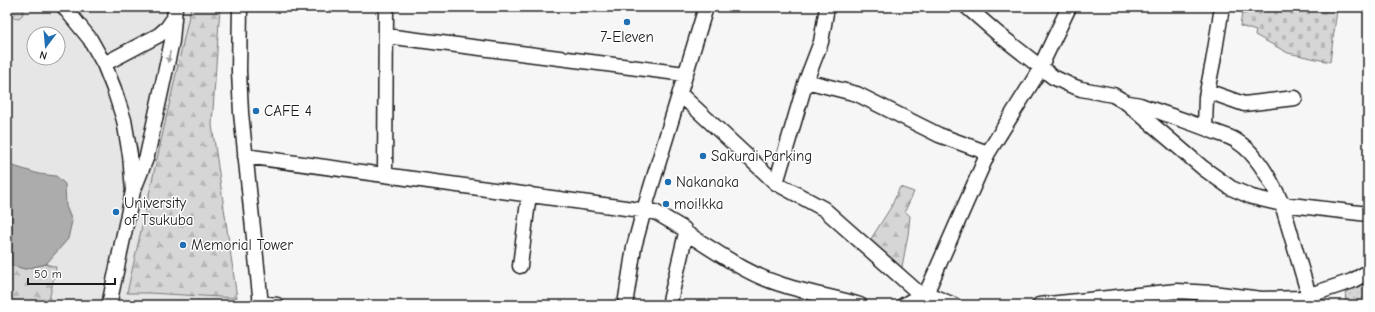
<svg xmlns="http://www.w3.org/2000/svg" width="1375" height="312" font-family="'Comic Neue',sans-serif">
	<defs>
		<pattern id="green-dots" width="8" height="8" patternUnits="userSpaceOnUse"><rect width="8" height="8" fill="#d6d6d6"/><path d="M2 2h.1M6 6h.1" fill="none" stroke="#b7b7b7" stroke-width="1.8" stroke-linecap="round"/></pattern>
		<pattern id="forest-firs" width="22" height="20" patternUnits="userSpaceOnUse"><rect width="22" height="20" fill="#d6d6d6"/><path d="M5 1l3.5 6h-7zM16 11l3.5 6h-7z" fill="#b7b7b7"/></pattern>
		<pattern id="cemetery-stones" width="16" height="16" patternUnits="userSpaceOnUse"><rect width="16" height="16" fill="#d6d6d6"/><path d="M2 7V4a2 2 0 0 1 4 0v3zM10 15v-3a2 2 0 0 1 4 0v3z" fill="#b7b7b7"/></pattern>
	</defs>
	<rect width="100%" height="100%" fill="#f6f6f6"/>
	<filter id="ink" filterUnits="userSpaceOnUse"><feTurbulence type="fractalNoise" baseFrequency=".025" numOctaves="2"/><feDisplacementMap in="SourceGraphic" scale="8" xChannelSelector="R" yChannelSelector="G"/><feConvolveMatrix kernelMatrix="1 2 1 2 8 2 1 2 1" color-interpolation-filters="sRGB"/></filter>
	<g filter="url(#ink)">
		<path fill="#e6e6e6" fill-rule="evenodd" d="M7,7h213l-8,118 26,180h-231zM34,34h24v24h-24z"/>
		<path fill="url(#green-dots)" stroke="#797979" d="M11 12a6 6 0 1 1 12 0a6 6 0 1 1-12 0Z
			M1368,278v27h-22l-1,-16z"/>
		<path fill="url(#forest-firs)" stroke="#797979" d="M191,7h29l-8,118 25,173 -88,-5h-22z
			M900,187l14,5 -9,19 5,5 -2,19 -7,37 -32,-30 22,-35z
			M7,264l18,5 21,-5 10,3 -8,38h-41z"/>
		<path fill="url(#cemetery-stones)" stroke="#797979" d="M1243,7h84l10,3 -7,52 -42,-9 -33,-18 1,-4 -16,-5z"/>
		<path fill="#acacac" stroke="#727272" d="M7,160l6,6 26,8 17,2 9,8 1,22 6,15 -4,18 -22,25 -21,5 -18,-5z"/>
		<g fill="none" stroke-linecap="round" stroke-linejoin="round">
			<g stroke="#1c1c1c" stroke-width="17">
				<path id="minor" d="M64,7l26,32 14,25 10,25 10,31 6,35 3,36 -24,114
					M240,7l-1,64 2,42 20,192
					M967,7l30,26 56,44 17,8 11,4 32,6 14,8 76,65 28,20 21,9 30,7 86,10
					M386,36l299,38
					M104,64l55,-29 8,-7 7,-10
					M806,81l51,13 82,41 49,18
					M1207,91l37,13 51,-6
					M680,94l96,89 48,26 97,86
					M1129,103l11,2c25,9 51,17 75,27 8,3 17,5 23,10 19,12 35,42 44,62l25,85v16
					M1205,128l1,-31 7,-35 9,-55
					M245,156l410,56 29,17 2,4c30,18 60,41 94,51 26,9 54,13 80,21
					M385,174l1,-167
					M776,183l30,-102 15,-39 6,-35
					M134,189l13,-33 25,-115 3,-34
					M520,266l9,-72
					M925,293l29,12
					M261,303l16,2
					M625,305l9,-58 10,-37 62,-203
					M669,305l17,-72
					M904,305l21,-12 4,-6 59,-134 48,-77 33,-69
					M1039,305l138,-14 35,2 50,6 39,-1 51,-17 16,-9"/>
			</g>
			<use href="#minor" stroke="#fff" stroke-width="14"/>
		</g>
		<defs><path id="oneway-solid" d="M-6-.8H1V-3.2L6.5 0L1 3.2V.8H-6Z"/></defs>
		<use fill="#999" href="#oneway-solid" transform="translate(169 57) rotate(102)"/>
	</g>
	<g fill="#1f6fb2" stroke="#fff" stroke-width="1.5">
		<circle cx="627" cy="22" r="4"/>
		<circle cx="256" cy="111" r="4"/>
		<circle cx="703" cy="156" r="4"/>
		<circle cx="668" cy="182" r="4"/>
		<circle cx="666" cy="204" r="4"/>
		<circle cx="116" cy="212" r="4"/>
		<circle cx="183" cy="245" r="4"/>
	</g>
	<g text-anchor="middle" stroke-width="3" stroke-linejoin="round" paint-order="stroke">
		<g font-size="15" fill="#1c1c1c" stroke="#fff" text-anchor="start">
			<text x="627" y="42" text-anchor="middle">7-Eleven</text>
			<text x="264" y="116">CAFE 4</text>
			<text x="711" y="161">Sakurai Parking</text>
			<text x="676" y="187">Nakanaka</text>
			<text x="124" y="208">University<tspan x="124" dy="17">of Tsukuba</tspan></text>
			<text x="674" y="209">moi!kka</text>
			<text x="191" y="250">Memorial Tower</text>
		</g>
	</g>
	<rect width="1375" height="312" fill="none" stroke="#fff" stroke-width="24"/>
	<rect x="12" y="12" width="1351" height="288" fill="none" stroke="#1c1c1c" stroke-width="1.5" filter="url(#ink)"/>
	<g transform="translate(46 46) rotate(196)"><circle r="19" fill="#ffffff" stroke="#a4a4a4"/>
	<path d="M0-3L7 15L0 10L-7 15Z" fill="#1f6fb2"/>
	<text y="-6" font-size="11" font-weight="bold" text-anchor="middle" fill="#1c1c1c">N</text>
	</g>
	<path d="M28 278v6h87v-6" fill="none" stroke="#1c1c1c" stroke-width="2"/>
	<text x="34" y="278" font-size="12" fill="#1c1c1c" stroke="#ffffff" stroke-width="3" paint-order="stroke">50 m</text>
</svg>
